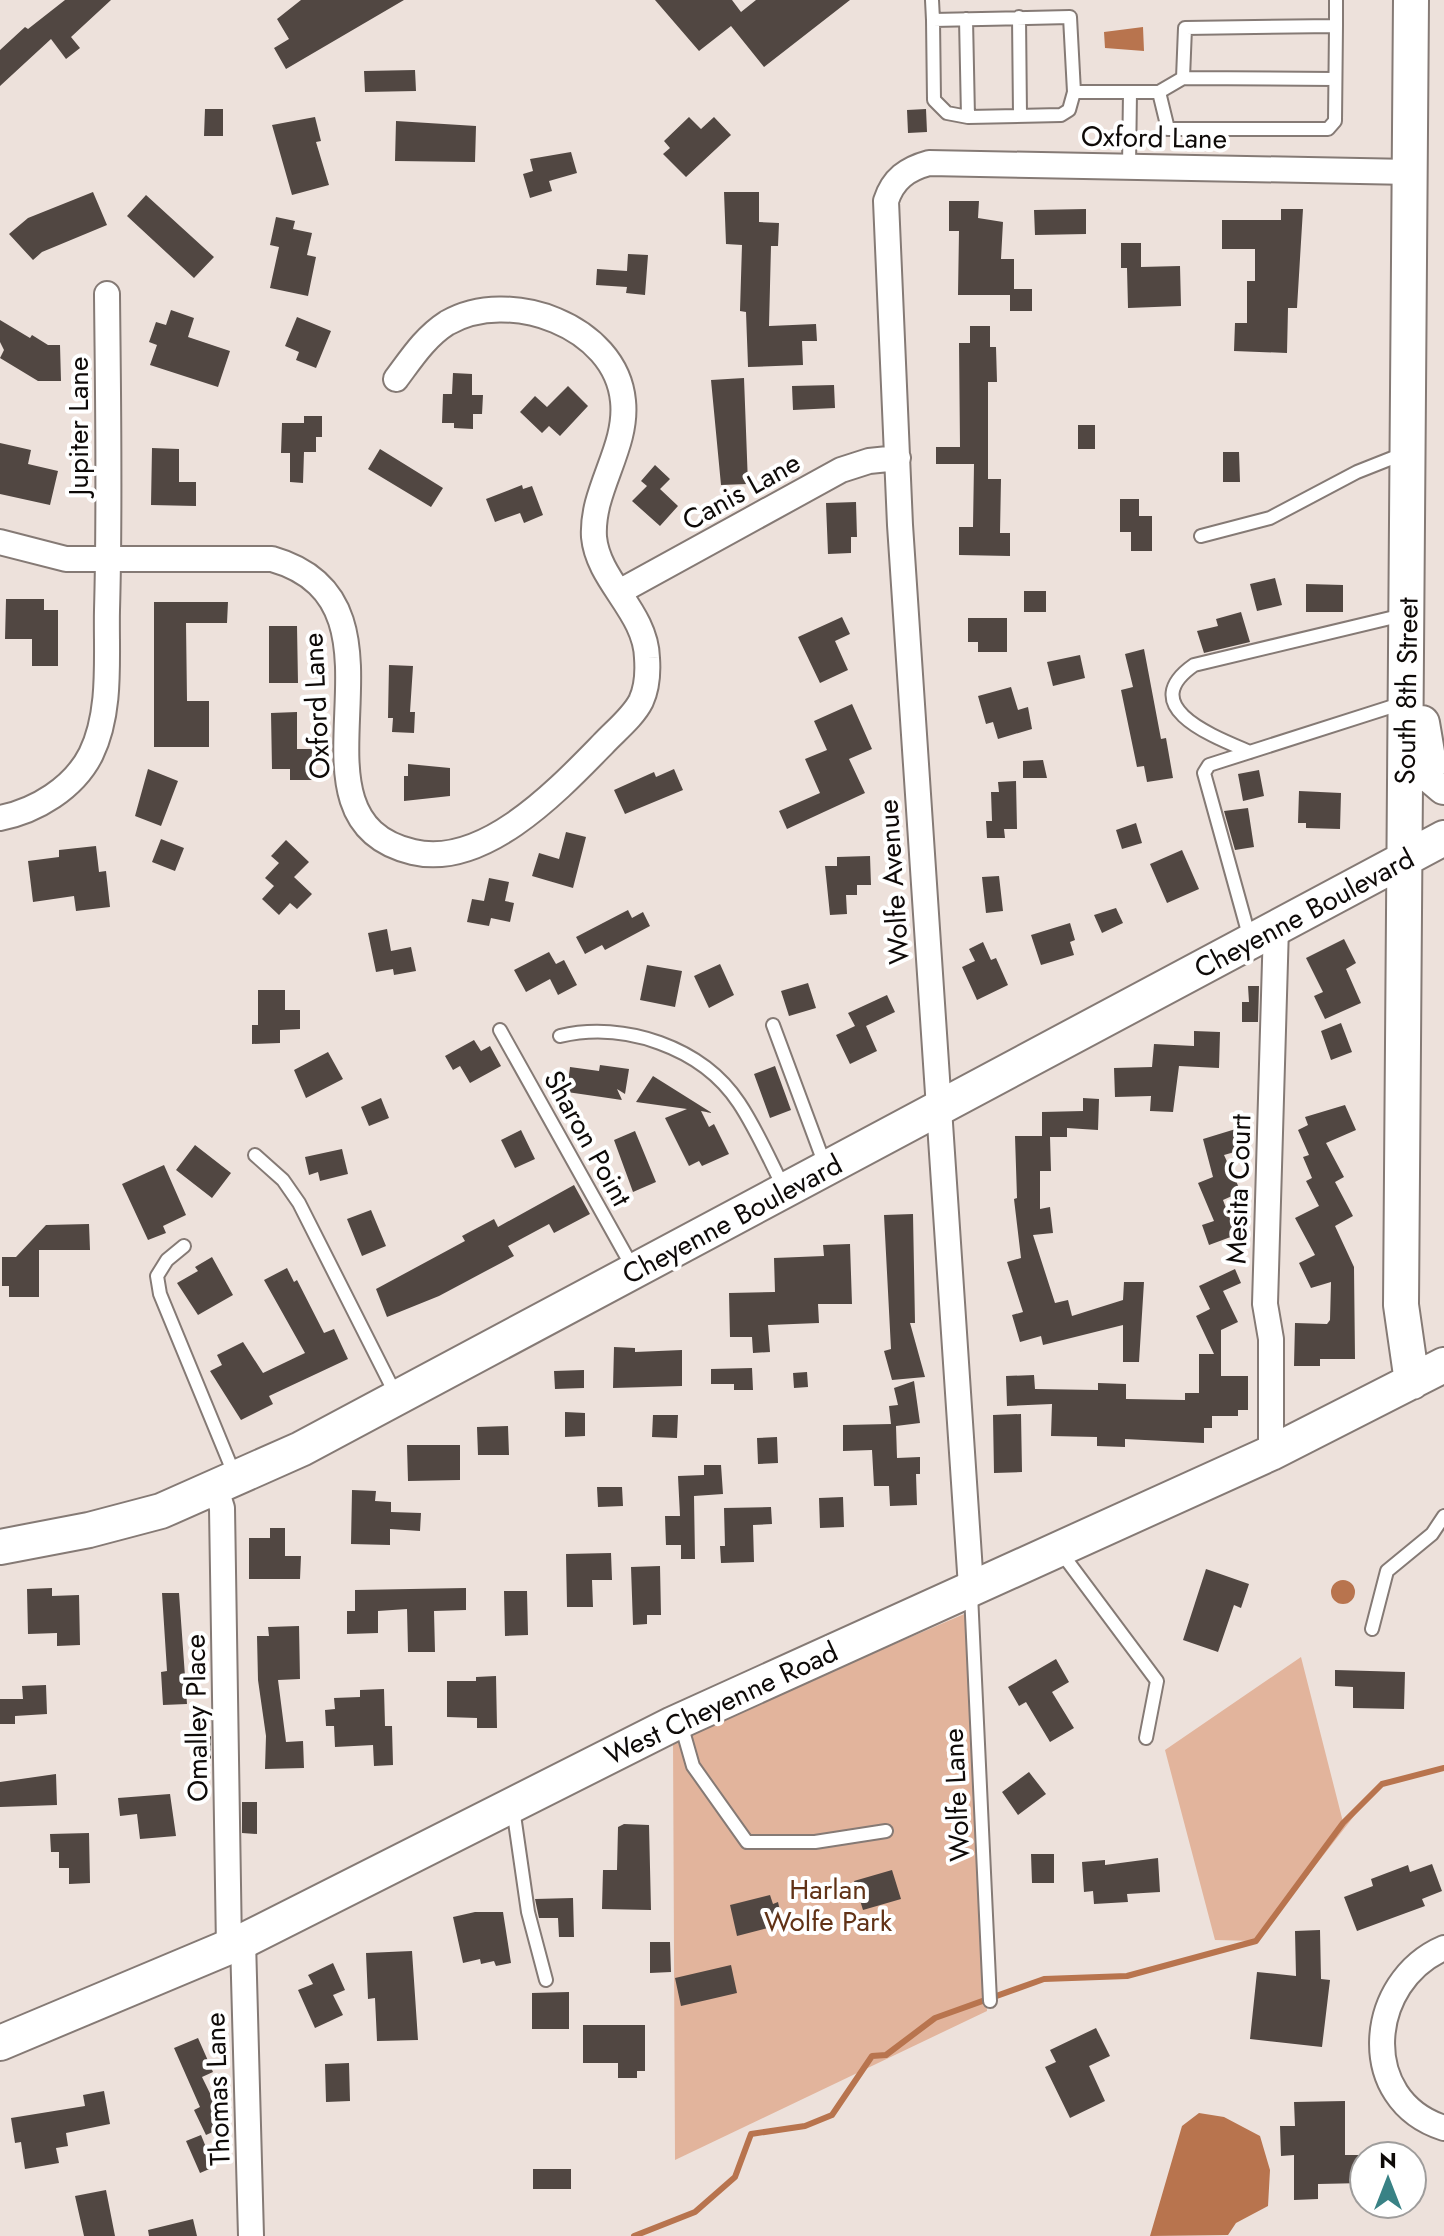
<svg xmlns="http://www.w3.org/2000/svg" width="1444" height="2236" font-family="Jost,sans-serif">
	<rect width="100%" height="100%" fill="#ede1db"/>
	<path fill="#e2b49c" d="M969,1612l18,399 -312,149 -2,-421z
		M1301,1657l42,165 37,-39 -124,158 -41,-1 -50,-190z"/>
	<path fill="#b8744e" d="M1143,27l1,24 -39,-3 -1,-16z
		M1331 1592a12 12 0 1 1 24 0a12 12 0 1 1-24 0Z
		M1199,2113l25,4 36,19 10,34 -2,36 -32,17 -8,12 -78,1 32,-110z"/>
	<g fill="none" stroke-linecap="round" stroke-linejoin="round">
		<path stroke="#b8744e" stroke-width="6" d="M634,2236l61,-24 40,-35 16,-43 54,-8 27,-11 40,-59 14,-1 49,-37 109,-39 83,-3 129,-35 87,-118 39,-39 62,-16"/>
	</g>
	<path fill="#514742" d="M65,0h46l-40,37 9,11 -14,11 -15,-20 -51,47v-36l25,-23 3,2z
		M301,0h103l-118,69 -12,-21 15,-9 -12,-20z
		M655,0h77l9,12 15,-12h94l-86,67 -33,-41 -32,25z
		M415,70l1,21 -51,1 -1,-21z
		M205,109h18v27h-19z
		M926,109l1,23 -19,1 -1,-23z
		M315,117l6,24 -5,1 13,43 -37,10 -20,-70z
		M689,117l12,12 13,-12 17,18 -45,42 -23,-23 7,-6 -6,-7z
		M396,121l80,5 -1,36 -80,-1z
		M571,152l6,21 -28,8 3,10 -22,7 -7,-24 10,-3 -3,-12z
		M93,192l14,33 -65,27 -9,8 -24,-26 19,-16z
		M724,192h35v30l20,1 -1,23h-7l-2,80 47,-2 1,17h-15l1,24 -55,2 -2,-55 -6,-1 2,-66 -16,-1z
		M146,195l68,62 -20,21 -67,-62z
		M949,201h30l-1,17 25,4 -2,37h13v30h18v22h-22v-16h-52l1,-64h-10z
		M1086,209v25l-51,1 -1,-25z
		M1281,209h22l-6,99h-9l-1,45 -53,-2 1,-28h12v-42h8v-32h-33v-29h59z
		M276,217l19,4 -2,8 19,4 -5,22 9,2 -8,39 -38,-8 9,-41 -9,-2z
		M1121,243h20v24l39,-1 1,40 -53,2 -1,-40h-6z
		M628,254l20,1 -3,40 -19,-2 1,-6 -31,-2 1,-16 30,2z
		M171,310l23,8 -6,19 42,14 -12,36 -68,-22 7,-20 -8,-3 7,-20 10,3z
		M297,317l34,14 -15,37 -20,-8 3,-8 -14,-6z
		M0,320l30,18 2,-3 16,10h12l1,36h-23l-38,-23 4,-8 -4,-8z
		M970,326h20v21h6l1,35h-9v97h13l-1,54h10v23l-51,-1v-28h14l1,-63h-38v-17h24l-1,-104h11z
		M453,373l19,1v21h11l-1,19h-9v15l-19,-1v-5h-12l1,-29h9z
		M744,378l4,106 -27,1 -10,-105z
		M834,385l1,23 -42,2 -1,-24z
		M568,386l20,20 -28,30 -11,-10 -7,7 -22,-21 15,-16 12,11z
		M304,416h18v21h-6v15h-12l-1,31 -13,-1v-29h-9l1,-30h22z
		M1078,425h17v24h-17z
		M0,443l31,7 -3,14 30,7 -8,34 -50,-11z
		M152,448l27,1v33h17v24l-45,-1z
		M380,449l63,39 -12,19 -63,-38z
		M1223,452h16l1,30h-17z
		M655,465l15,14 -10,10 18,17 -18,20 -28,-25 15,-15 -6,-5z
		M522,485l1,4 9,-3 11,29 -19,8 -4,-10 -25,9 -9,-23z
		M1120,499h19v17h13v35h-21v-19h-11z
		M856,502l1,35h-6v16l-23,1 -2,-51z
		M1275,578l7,27 -25,6 -7,-27z
		M1306,584l37,1v27h-37z
		M1024,591h22v21h-22z
		M6,599h38v11h14v56h-26v-27h-27z
		M154,602h74l-1,21h-41l1,78h22v46h-55z
		M1241,612l9,30 -46,11 -7,-22 21,-5 -2,-7z
		M842,617l8,17 -15,7 13,29 -28,13 -22,-46z
		M968,618h39v34h-29v-10h-10z
		M269,626h28l1,57h-29z
		M1144,649l17,90 5,-1 7,40 -26,4 -3,-16 -7,1 -16,-77 12,-3 -8,-33z
		M1080,655l5,23 -32,8 -6,-24z
		M389,665l24,1 -3,46h5l-1,21 -22,-1 1,-14h-5z
		M1011,687l7,23 10,-3 4,22 -34,10 -5,-17 -7,2 -8,-28z
		M852,704l20,45 -23,10 16,34 -78,36 -8,-18 41,-18 -15,-34 22,-9 -13,-29z
		M297,712v37h15v31h-22v-11h-18l-1,-56z
		M1043,760l4,18h-24v-17z
		M408,764l42,4v28l-46,5v-25h4z
		M148,769l30,12 -17,45 -26,-10z
		M674,769l9,21 -58,24 -11,-24 40,-18 2,5z
		M1259,770l5,26 -21,5 -5,-27z
		M1016,781l1,48h-13l1,9h-18l-1,-17h6l-1,-29h8l-1,-10z
		M1299,791l42,2 -1,36 -34,-1v-5h-8z
		M1248,808l6,39 -19,3 -11,-39z
		M1136,823l6,20 -20,6 -6,-19z
		M566,832l20,5 -13,51 -41,-12 7,-23 20,6z
		M161,839l23,9 -9,23 -23,-9z
		M286,840l23,22 -15,15 18,17 -15,15 -7,-6 -11,12 -17,-16 12,-13 -9,-8 14,-15 -8,-7z
		M96,846l3,26 7,-1 4,36 -34,4 -2,-15 -41,6 -5,-41 31,-4v-7z
		M1182,850l17,39 -32,14 -17,-39z
		M870,856l1,29h-14v10h-11l1,19 -17,1 -5,-49h12v-9z
		M999,876l4,35 -17,2 -4,-36z
		M489,878l20,4 -4,19 9,2 -4,19 -19,-4 -2,8 -22,-4 5,-23 12,2z
		M1116,908l7,15 -21,10 -8,-18z
		M628,910l4,8 11,-6 7,14 -45,24 -3,-5 -17,9 -9,-17z
		M1070,923l5,17 -5,2 4,13 -33,10 -10,-30z
		M387,929l4,22 20,-4 5,24 -22,4 -1,-6 -17,3 -8,-39z
		M1344,939l12,24 -10,6 15,34 -36,16 -11,-23 9,-4 -17,-34z
		M983,942l8,18 5,-2 12,27 -31,15 -15,-33 13,-6 -6,-12z
		M549,952l7,12 8,-4 13,25 -19,10 -8,-16 -24,13 -12,-22z
		M720,964l14,31 -25,13 -15,-32z
		M647,965l35,6 -7,36 -35,-7z
		M808,983l8,25 -27,8 -8,-25z
		M1248,986h11l-1,36h-16v-20h7z
		M258,990h27v20h15v19l-20,1v13l-28,1v-19h6z
		M887,995l8,17 -29,14 11,25 -27,13 -14,-29 19,-9 -7,-13z
		M1341,1023l11,29 -21,8 -10,-29z
		M1194,1031l26,1 -1,36 -40,-2 -6,46 -23,-1 1,-15 -36,1 -1,-29 38,-1 2,-23 40,2z
		M474,1040l7,11 9,-5 11,20 -31,17 -10,-17 -7,4 -8,-14z
		M328,1052l15,27 -37,19 -12,-28z
		M600,1065l29,4 -4,25 -8,-5 5,11 -55,-8 3,-25 29,4z
		M775,1066l16,44 -21,8 -16,-44z
		M653,1076l59,37 -11,-2 8,16 5,-3 15,30 -27,12 -3,-5 -10,5 -24,-48 22,-9 -51,-7z
		M381,1098l8,20 -20,8 -8,-19z
		M1083,1098l16,1 -1,31 -31,-2v9h-17l1,34h-11v38l10,-2 3,26 -20,2 22,68 13,-3 4,16 51,-16 1,-18h20l-5,80h-16v-37l-80,20 -2,-9 -21,6 -8,-27 11,-3 -16,-50 14,-4 -7,-59 3,-1 -2,-62h27v-24l41,-1z
		M1345,1105l11,25 -30,13 18,34 -9,5 18,34 -18,10 19,41 1,92h-35v7h-26l1,-43 32,1 3,-4 1,-38 -20,6 -12,-25 16,-8 -20,-37 24,-12 -13,-25 6,-3 -9,-21 6,-2 -11,-25 10,-5 -3,-8z
		M1239,1128l6,21 -21,6 17,37 -18,8 13,35 -27,10 -7,-20 12,-4 -16,-38 15,-6 -10,-38z
		M521,1130l14,29 -20,9 -14,-28z
		M635,1131l21,51 -23,10 -19,-52z
		M195,1145l36,28 -19,25 -36,-28z
		M342,1149l6,25 -28,7 -2,-9 -9,3 -4,-18z
		M164,1165l22,50 -23,11 3,7 -18,7 -26,-56z
		M574,1185l16,29 -36,19 -5,-9 -41,22 6,10 -75,40 -52,21 -11,-28 89,-48 -3,-5 32,-17 4,8z
		M371,1210l15,36 -24,10 -15,-37z
		M913,1214l2,109h-5l15,54 -33,3 -8,-29 7,-2 -7,-134z
		M89,1224l1,26h-51v47h-30v-11h-7v-29h14l30,-32z
		M850,1244l2,60h-34l1,19 -51,2 2,27 -17,1 -1,-16h-22l-1,-44 46,-1 -1,-34 50,-2 -1,-11z
		M212,1257l21,38 -35,20 -21,-32 21,-12 -3,-4z
		M287,1268l7,14 3,-2 27,53 10,-4 14,30 -79,37 4,8 -32,16 -31,-49 12,-6 -5,-10 26,-13 20,31 42,-20 -41,-73z
		M1235,1269l6,14 -18,8 15,31 -17,8v46h27v34h-10v6h-26v12h-8v15l-79,-4v8l-28,-1v-9l-46,-1 1,-32 -45,2 -1,-30 28,-1 1,14 63,1v-7l28,1v15l59,1v-7h14v-39h15l-18,-38 14,-7 -11,-23z
		M614,1347l21,1v4l47,-2v36l-69,2z
		M752,1368l1,22h-19v-6h-23v-15z
		M584,1370v18l-29,1 -1,-18z
		M807,1372l1,15 -14,1 -1,-15z
		M914,1381l6,42 -24,3 1,32 23,-1v17h-4l1,31 -27,1 -1,-20h-15l-2,-36 -29,1v-26l48,-1 -2,-18 9,-1 -4,-17z
		M565,1412l20,1v23l-20,1z
		M1021,1414l1,58 -28,1 -1,-58z
		M653,1415h25l-1,23 -25,-1z
		M508,1426l1,29h-31l-1,-28z
		M777,1437l1,26 -20,1 -1,-26z
		M407,1445h53v35l-52,1z
		M704,1465h17l2,29 -29,2 1,63h-14v-14h-15l-1,-29h15l-2,-40 26,-1z
		M597,1487h25l1,19 -25,1z
		M352,1490l24,1 -1,10 16,1v10l30,1 -1,18 -30,-2v16l-39,-1z
		M843,1497l1,30 -24,1 -1,-30z
		M771,1507l1,17 -19,1 1,37 -33,1 -1,-17h5l-1,-38z
		M270,1528h15v28h16l-1,23h-51v-41h21z
		M611,1553l1,27h-20l1,27h-26l-1,-53z
		M660,1566l1,49h-14v9l-14,1 -2,-58z
		M1206,1569l43,15 -8,24 -7,-3 -16,47 -35,-12z
		M52,1588v8l27,-1 1,50 -23,1v-13l-29,1 -1,-45z
		M466,1588v22l-32,1 1,41h-27l-1,-43 -29,2v22l-31,1v-23h8v-21z
		M504,1591h23l1,44 -23,1z
		M162,1593h17l8,111 -24,1 -2,-33 6,-1z
		M299,1626l1,53 -22,1 8,62 17,-1 1,27 -39,1 1,-33 -8,-56 -1,-44h12l-1,-9z
		M1056,1659l13,23 -17,10 22,36 -24,14 -24,-40 -7,4 -11,-19z
		M1335,1670l70,2 -1,37 -51,-1v-21l-18,-1z
		M496,1676l1,52h-20v-10l-30,-1v-36h29v-4z
		M46,1685l1,29 -32,2v8h-15v-25h23l-1,-13z
		M384,1689l1,37h7l1,39 -19,1 -1,-21 -38,2 -1,-21h-8l-1,-16 10,-1 -1,-11 26,-1v-7z
		M211,1736v23h-14l-1,-22z
		M1029,1772l17,22 -28,21 -16,-23z
		M56,1774l1,31 -57,2v-25z
		M170,1794l6,42 -36,3 -3,-25 -17,2 -2,-18z
		M242,1802h15v32l-15,-1z
		M624,1824l25,1 2,85 -49,-1 1,-39h14l1,-43z
		M89,1833l1,50 -21,1v-16h-10v-16h-8l-1,-18z
		M1031,1854h23v29h-22z
		M1158,1858l2,34 -33,2 1,8 -34,2 -1,-13 -9,1 -2,-30 23,-2v5z
		M1432,1864l10,27 -20,8 3,7 -68,25 -13,-34 29,-11 -2,-7 37,-14 2,7z
		M892,1870l9,29 -38,11 -9,-29z
		M770,1895l3,9 5,-2 5,22 -46,12 -7,-31z
		M573,1898l1,39h-15l-1,-19h-19l-4,-19z
		M475,1912h28l8,51 -15,3 -2,-5 -13,3 -1,-5 -17,4 -10,-46z
		M1320,1930l1,49 9,1 -8,67 -72,-8 7,-67 39,4 -1,-45z
		M650,1942h20l1,30 -21,1z
		M412,1951l6,89 -41,1 -2,-43 -7,1 -2,-46z
		M333,1963l12,27 -12,5 10,20 -28,13 -17,-38 15,-6 -5,-9z
		M731,1965l6,28 -56,13 -6,-28z
		M569,1992v37h-37v-36z
		M583,2025h62v46h-8v7h-19v-15h-35z
		M1096,2028l14,28 -21,10 16,35 -35,17 -25,-51 11,-5 -6,-12z
		M198,2038l15,34 -11,5 24,49 -20,9 -12,-25 6,-3 -26,-59z
		M349,2063l1,38 -24,1 -1,-38z
		M104,2091l6,33 -44,9 2,13 -12,2 3,15 -34,6 -4,-27 -6,1 -4,-25 74,-12 -2,-11z
		M1345,2101v54h19v28l-46,1v15l-24,1v-45l-13,1 -1,-30h15l-1,-24z
		M201,2135l13,32 -14,6 -14,-32z
		M533,2169h38v20h-38z
		M106,2190l9,46h-31l-9,-40z
		M193,2219l4,17h-48l-1,-6z"/>
	<g fill="none" stroke-linecap="round" stroke-linejoin="round">
		<g stroke="#857a75" stroke-width="16">
			<path id="service" d="M932,0l1,20 137,-3 4,75h85l24,-14 2,-50 151,-2v-26
				M1019,17l1,98
				M966,19l2,98
				M933,20l1,80 13,13 21,4 93,-2 8,-5 5,-18
				M1183,78l152,1
				M1159,92l9,37h160l7,-8 1,-95
				M1129,167l1,-75
				M1201,536l69,-18 87,-46 48,-19
				M1250,752c-35,-15 -116,-45 -56,-87l209,-50
				M1250,939l-46,-166 5,-8 194,-62
				M773,1025l52,140
				M500,1030l133,238
				M560,1036c64,-15 142,11 179,67 18,27 31,58 46,87
				M255,1155l28,25 16,23 97,192
				M184,1246l-17,14 -10,16 3,18 75,182
				M1060,1551l97,130 -11,57
				M971,1594l19,407
				M1372,1629l15,-58 45,-37 12,-18
				M681,1724l12,42 54,76h68l71,-11
				M513,1808l15,104 18,68"/>
		</g>
		<g stroke="#857a75" stroke-width="28">
			<path id="minor" d="M0,542l66,17h206c158,45 -4,259 141,293 71,17 145,-62 190,-108 12,-13 30,-27 38,-43 6,-13 7,-29 6,-43 -1,-46 -49,-77 -53,-121 -3,-47 34,-89 29,-136 -7,-75 -114,-114 -176,-78 -22,14 -36,36 -51,56
				M619,592l222,-122 28,-9 29,-3
				M0,818c36,-7 74,-30 91,-64 21,-43 15,-98 16,-144 3,-106 1,-211 0,-316
				M1271,1453v-114l-6,-35 11,-377
				M216,1489l6,19 7,439
				M971,1587l-71,-1062 -14,-324c7,-22 21,-32 43,-38l482,9
				M243,1941l8,295
				M1444,1948c-77,33 -88,152 0,180"/>
		</g>
		<g stroke="#857a75" stroke-width="38">
			<path id="secondary" d="M1411,0l-10,1305 11,77
				M1422,723l9,53 13,11
				M0,1547l89,-17 72,-19 140,-62 1143,-611
				M0,2043l243,-102 430,-217 598,-271 173,-88"/>
		</g>
		<use href="#service" stroke="#fff" stroke-width="12"/>
		<use href="#minor" stroke="#fff" stroke-width="24"/>
		<use href="#secondary" stroke="#fff" stroke-width="34"/>
	</g>
	<g text-anchor="middle" stroke-width="8" stroke-linejoin="round" paint-order="stroke">
		<g font-size="28" fill="#0e0a08" stroke="#fff">
			<text transform="translate(1154 137) rotate(1)" y="10">Oxford Lane</text>
			<text transform="translate(78 426) rotate(-90)" y="10">Jupiter Lane</text>
			<text transform="translate(741 491) rotate(-29)" y="10">Canis Lane</text>
			<text transform="translate(1406 691) rotate(-89)" y="10">South 8th Street</text>
			<text transform="translate(316 706) rotate(-93)" y="10">Oxford Lane</text>
			<text transform="translate(893 882) rotate(-94)" y="10">Wolfe Avenue</text>
			<text transform="translate(1304 913) rotate(-28)" y="10">Cheyenne Boulevard</text>
			<text transform="translate(588 1138) rotate(61)" y="10">Sharon Point</text>
			<text transform="translate(1238 1189) rotate(-88)" y="10">Mesita Court</text>
			<text transform="translate(732 1219) rotate(-28)" y="10">Cheyenne Boulevard</text>
			<text transform="translate(721 1703) rotate(-25)" y="10">West Cheyenne Road</text>
			<text transform="translate(196 1718) rotate(-91)" y="10">Omalley Place</text>
			<text transform="translate(956 1795) rotate(-93)" y="10">Wolfe Lane</text>
			<text transform="translate(217 2089) rotate(-92)" y="10">Thomas Lane</text>
		</g>
		<g font-size="28" fill="#613216" stroke="#fff">
			<text x="828" y="1899">Harlan<tspan x="828" dy="32">Wolfe Park</tspan></text>
		</g>
	</g>
	<g transform="translate(1388 2180)"><circle r="38" fill="#ffffff" stroke="#9f9d9c" stroke-width="2"/>
	<path d="M0-6L14 30L0 20L-14 30Z" fill="#398285"/>
	<text y="-12" font-size="22" font-weight="bold" text-anchor="middle" fill="#0e0a08">N</text>
	</g>
</svg>
